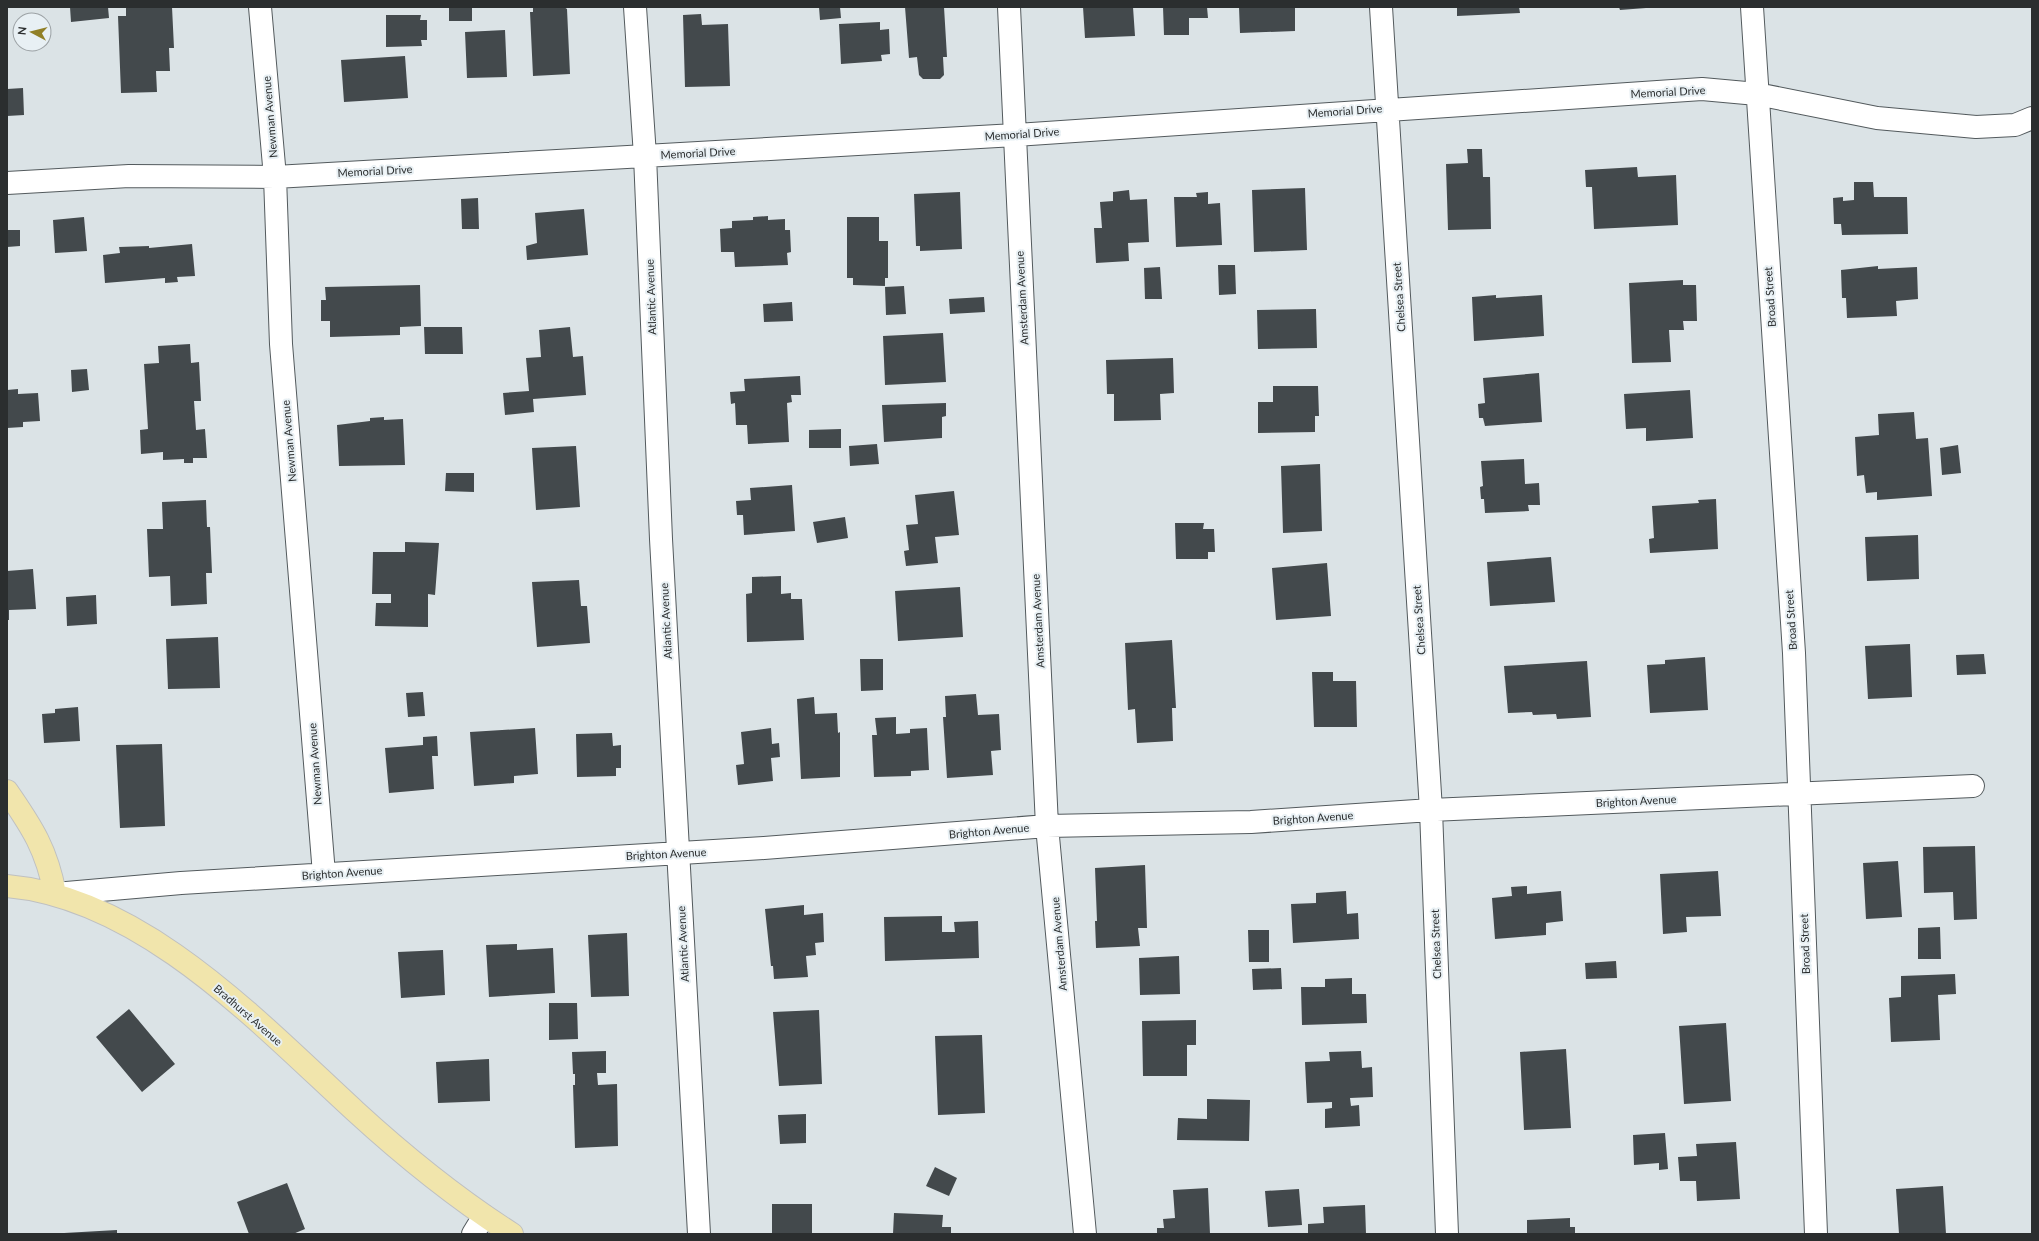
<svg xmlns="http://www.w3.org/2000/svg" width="2039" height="1241" font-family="Lato,sans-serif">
	<rect width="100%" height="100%" fill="#dbe3e6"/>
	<path fill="#43494c" d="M70,7h38l1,11 -38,4z
		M126,7h46l2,41h-5l1,23h-14l1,21 -36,1 -3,-77h8z
		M449,7h23v14h-23z
		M533,7h31l3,2 3,65 -37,2 -3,-64h3z
		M819,7h21l1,11 -21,2z
		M905,7h39l3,50h-4l1,18 -4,4h-17l-4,-4 -2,-18 -8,1z
		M1083,7h50l2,29 -50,2z
		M1163,7h44l1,11h-19v17h-25z
		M1239,7h56v24l-55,2z
		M1457,7h62l1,6 -63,3z
		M1619,7h26l1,1 -26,2z
		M701,14l1,11 26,-1 2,62 -45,1 -2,-72z
		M386,15h35l-1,5h7v20h-6l1,6 -36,1z
		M880,22v8l9,-1 1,25 -9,1 1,6 -41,3 -2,-40z
		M505,30l2,47 -40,1 -2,-46z
		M405,56l3,42 -64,4 -3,-42z
		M23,88l1,27 -17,1v-27z
		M1467,149h15l1,28h7l1,52 -43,1 -2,-66 22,-1z
		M1637,167l1,10 38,-2 2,50 -84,4 -2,-42h-6l-1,-17z
		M1854,182h19l1,15h33l1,37 -66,1 -1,-11h-7l-1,-26 10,-1v4l11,-1z
		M1305,188l2,62 -53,2 -2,-62z
		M1129,190l1,10 17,-1 2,43 -21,1 1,18 -33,2 -2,-35h8l-2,-26 13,-1v-9z
		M960,192l2,57 -42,2v-5h-4l-2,-52z
		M1208,192v12l12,-1 2,42 -46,2 -2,-50h23l-1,-4z
		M478,198l1,31h-17l-1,-30z
		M584,209l4,46 -61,5 -1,-14 11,-3 -2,-30z
		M768,216v4l17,-1v11h5l1,22 -4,1 1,12 -53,2 -1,-15h-13l-1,-23 12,-1v-7l21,-1v-3z
		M84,217l3,34 -32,2 -2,-33z
		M847,217h32v24h9v37h-3v8l-32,-1v-7h-6z
		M7,230h13v16l-13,1z
		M192,244l3,32 -18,1 1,5 -13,1v-5l-60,5 -2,-28 17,-2 -1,-6 30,-1v2z
		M1218,265h17l1,29 -17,1z
		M1878,266v3l39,-2 1,32 -22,2 1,15 -50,2 -1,-20h-4l-1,-28z
		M1160,267l2,32h-17l-1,-31z
		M1683,280v5h13l1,36h-14l1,9h-15l2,32 -39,1 -3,-80z
		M420,285l1,41 -21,1v8l-70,2v-16h-9v-21h5l-1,-13z
		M904,286l2,28 -20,1 -1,-28z
		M1496,295v3l46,-3 2,41 -70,5 -2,-44z
		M984,297l1,15 -35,2 -1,-15z
		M792,302l1,19 -29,1 -1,-18z
		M1316,309l1,39 -59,1 -1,-39z
		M424,327h38l1,27h-38z
		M570,327l3,30 10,-1 3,39 -53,4 1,13 -29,3 -2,-22 26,-2 -3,-33 15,-1 -2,-27z
		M943,333l3,49 -61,3 -2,-49z
		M190,344l1,19 8,-1 2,39h-7l2,29 9,-1 2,29h-14v5h-9v-4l-21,1v-8l-22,2 -1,-24 8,-1 -4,-65 15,-1 -1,-17z
		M1173,358l1,35 -14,1 1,26 -47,1v-27h-7l-1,-34z
		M87,369l2,21 -17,2 -1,-22z
		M1539,373l3,49 -57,4 -2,-8h-4l-1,-14 7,-1 -2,-25z
		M800,376l1,19h-10l1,7 -5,1 2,39 -41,2 -1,-19h-11l-1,-22 -4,1 -1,-12 15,-1 -1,-12z
		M1273,386h45l1,30h-4v16l-57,1v-31h15z
		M18,389v5l20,-1 2,28 -17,1v5l-16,1v-38z
		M1690,390l3,48 -47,3v-13l-20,1 -2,-35z
		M946,403v13l-4,1v21l-58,4 -2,-37z
		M1914,412l2,27 12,-1 4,58 -55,4v-8l-11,1 -2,-18 -7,1 -2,-39 24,-2 -1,-21z
		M384,417v3l19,-1 2,46 -66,1 -2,-41 33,-4v-3z
		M841,429v19h-32v-18z
		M877,444l2,20 -29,2 -1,-20z
		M1958,445l3,28 -19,2 -2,-27z
		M576,446l4,61 -44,3 -4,-62z
		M1524,459l1,25 14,-1 1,22h-12l1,6 -44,2 -1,-14h-3l-1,-12 3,-1 -2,-25z
		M1320,464l2,67 -39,2 -2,-67z
		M446,473h28v19l-29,-1z
		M792,485l3,46 -51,4 -1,-20h-6l-1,-14 15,-1 -1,-12z
		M954,491l5,44 -24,2 3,26 -32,3 -2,-15 5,-1 -3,-25 12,-1 -3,-29z
		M1716,499l2,50 -68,4 -1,-14 5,-1 -2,-32 47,-3 -1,-3z
		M206,500l1,27h3l2,46h-6l1,31 -36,2 -1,-30 -21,1 -2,-48h16l-1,-27z
		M845,517l3,21 -31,5 -4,-21z
		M1175,523h29l-1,6h11l1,23h-7v7h-32z
		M1918,535l1,44 -52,2 -2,-44z
		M405,542l34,1 -4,52 -7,-1v33l-53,-1 1,-23h15v-9h-19l1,-42h32z
		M1551,557l4,45 -65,4 -3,-44z
		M1327,563l4,53 -55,4 -4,-52z
		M33,569l3,40 -27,1v10h-2v-49z
		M781,576v18l10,-1v6h11l2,41 -57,2 -1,-48 6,-1v-16z
		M579,580l2,26h6l3,37 -53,4 -5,-65z
		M960,587l3,50 -65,4 -3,-50z
		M96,595l1,29 -30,2 -1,-29z
		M218,637l2,51 -52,1 -2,-50z
		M1172,640l4,68h-4l1,33 -36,2 -2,-34 -7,1 -3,-67z
		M1910,644l2,53 -44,2 -3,-53z
		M1984,654l2,20 -29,1 -1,-20z
		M1705,657l3,53 -58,3 -3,-48 18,-1v-4z
		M860,659h23v31l-22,1z
		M1587,661l4,56 -34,2 -1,-5 -23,1 -1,-3 -24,1 -4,-47z
		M1312,672h21v9h23l1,46h-43z
		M423,692l2,24 -17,1 -2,-24z
		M976,694l2,21 21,-1 2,36 -10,1 2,24 -46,3 -4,-61h3l-1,-21z
		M814,697l1,17 22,-1 1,20 2,-1v45l-39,2 -4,-80z
		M78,707l2,34 -36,2 -2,-29 13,-1v-4z
		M896,717v17l14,-1v-4l17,-1 2,42 -18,1v5l-37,1 -2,-42h5l-2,-17z
		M535,728l3,46 -24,2v7l-40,3 -4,-54z
		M771,728l1,16 7,-1 1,14 -9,1 2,23 -35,4 -2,-20 8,-1 -3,-32z
		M612,733l1,13 8,-1v23h-5v8l-39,1 -1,-43z
		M437,736l1,20h-6l2,33 -45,4 -4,-45 38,-3v-8z
		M162,744l3,82 -45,2 -4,-83z
		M1975,846l2,73 -23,1 -1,-28 -29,1 -1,-46z
		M1898,861l4,56 -36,2 -3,-56z
		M1145,865l2,63h-9l2,18 -44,2 -1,-27h2l-2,-53z
		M1718,871l3,45 -35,1 1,15 -24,2 -3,-60z
		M1527,886v8l34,-3 2,30 -17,2v12l-51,4 -3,-41 20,-2 -1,-9z
		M1346,891l1,23 11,-1 1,26 -66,4 -2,-39 25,-1v-10z
		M804,905v10l19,-2 1,29 -9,1 1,12 -10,1 2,21 -34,2 -1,-13h-2l-6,-57z
		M942,916v16h13l-1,-10 24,-1 1,37 -94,3 -1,-44z
		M1940,927l1,32h-23v-31z
		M1248,930h21v32h-20z
		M627,933l2,63 -38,1 -3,-62z
		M517,944v6l36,-2 2,45 -66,4 -3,-52z
		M443,950l2,45 -44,3 -3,-46z
		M1179,956l1,38 -40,1 -1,-37z
		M1616,961l1,17 -31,1 -1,-16z
		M1281,968l1,21 -29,1 -1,-21z
		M1955,974l1,20 -18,1 2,45 -49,2 -2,-44 12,-1v-21z
		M1352,978v16h14l1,29 -65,2 -1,-38h24v-8z
		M549,1003h28l1,36 -29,1z
		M129,1009l46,55 -33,28 -46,-55z
		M819,1010l3,74 -43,2 -6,-74z
		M1196,1020v25h-9v31h-44l-1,-55z
		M1726,1023l5,78 -47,3 -5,-78z
		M982,1035l3,78 -47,2 -3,-79z
		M1566,1049l5,79 -47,2 -4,-78z
		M606,1051v22h-9l1,12 19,-1 1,62 -43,2 -2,-63h2v-11h-2l-1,-22z
		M1361,1051l1,17 10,-1 1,30 -23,1 1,8 8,-1 1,21 -35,2v-19l7,-1v-6l-25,1 -2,-41 25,-1 -1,-9z
		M489,1059l1,42 -52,2 -2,-41z
		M1207,1099l43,1 -1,41 -72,-1 1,-22 29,1z
		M806,1114v29l-26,1 -2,-29z
		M1665,1133l3,36 -9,1v-7l-25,2 -1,-30z
		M1736,1142l4,57 -43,2 -1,-20h-16l-2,-24 19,-1 -1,-12z
		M935,1167l22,11 -8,18 -23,-10z
		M287,1183l18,46 -12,5h-44l-12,-32z
		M1943,1186l3,48h-47l-3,-45z
		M1208,1188l2,46h-53v-6h7l-1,-9 12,-1 -2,-28z
		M1299,1189l3,36 -34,2 -3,-36z
		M772,1204h40v30h-40z
		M1365,1205l1,29h-58v-10l16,-1 -1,-16z
		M894,1213l49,2 -1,12h9v7h-58z
		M1570,1218v9h5v7h-48v-14z
		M117,1230v4h-53v-1z"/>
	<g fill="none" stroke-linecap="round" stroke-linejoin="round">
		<g stroke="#535a5d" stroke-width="24">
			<path id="minor" d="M260,7l15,170 6,167 43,530
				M635,7l10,149 16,383 38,695
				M1009,7l38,819 38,408
				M1381,7l50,803 16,424
				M1752,7l42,646 22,581
				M7,183l122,-7 146,1 740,-42 687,-46 55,5 120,24 99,9 39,-2 17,-7
				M55,894l126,-11 583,-35 283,-22 204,-4 180,-12 542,-24
				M473,1234l11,-18"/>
		</g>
		<g stroke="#bfc0c1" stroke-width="24">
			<path id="major" d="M7,791c25,36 40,59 48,103
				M7,886c136,12 252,137 348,225 49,45 101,87 157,123"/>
		</g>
		<use href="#minor" stroke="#fff" stroke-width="22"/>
		<use href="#major" stroke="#f1e5ac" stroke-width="22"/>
	</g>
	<g text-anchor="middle" stroke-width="4" stroke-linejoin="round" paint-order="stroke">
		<g font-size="11" fill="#2b2e2f" stroke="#e8f0f4">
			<text transform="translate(1668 92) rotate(-3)" y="4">Memorial Drive</text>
			<text transform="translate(1345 111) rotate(-4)" y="4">Memorial Drive</text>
			<text transform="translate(270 117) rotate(-95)" y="4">Newman Avenue</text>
			<text transform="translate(1022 134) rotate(-4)" y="4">Memorial Drive</text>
			<text transform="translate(698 153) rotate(-3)" y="4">Memorial Drive</text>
			<text transform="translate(375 171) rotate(-3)" y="4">Memorial Drive</text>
			<text transform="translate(651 297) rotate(-92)" y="4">Atlantic Avenue</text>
			<text transform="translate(1399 297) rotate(-94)" y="4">Chelsea Street</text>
			<text transform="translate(1770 297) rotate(-94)" y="4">Broad Street</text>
			<text transform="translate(1022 298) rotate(-93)" y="4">Amsterdam Avenue</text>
			<text transform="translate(289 441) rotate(-95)" y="4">Newman Avenue</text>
			<text transform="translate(1419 620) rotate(-94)" y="4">Chelsea Street</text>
			<text transform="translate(1791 620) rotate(-94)" y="4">Broad Street</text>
			<text transform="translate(666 621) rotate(-93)" y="4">Atlantic Avenue</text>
			<text transform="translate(1038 621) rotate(-93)" y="4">Amsterdam Avenue</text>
			<text transform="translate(315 764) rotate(-94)" y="4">Newman Avenue</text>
			<text transform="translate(1636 801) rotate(-3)" y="4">Brighton Avenue</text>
			<text transform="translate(1313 818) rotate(-4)" y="4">Brighton Avenue</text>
			<text transform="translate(989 831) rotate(-5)" y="4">Brighton Avenue</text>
			<text transform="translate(666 854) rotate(-3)" y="4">Brighton Avenue</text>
			<text transform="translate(342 873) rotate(-4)" y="4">Brighton Avenue</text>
			<text transform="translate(683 944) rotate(-93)" y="4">Atlantic Avenue</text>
			<text transform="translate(1059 944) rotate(-95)" y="4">Amsterdam Avenue</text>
			<text transform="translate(1436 944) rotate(-92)" y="4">Chelsea Street</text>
			<text transform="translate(1805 944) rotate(-92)" y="4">Broad Street</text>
			<text transform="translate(248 1015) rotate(41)" y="4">Bradhurst Avenue</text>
		</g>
	</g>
	<rect width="2039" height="1241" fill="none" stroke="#2b2e2f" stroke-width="16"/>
	<g transform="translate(32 32) rotate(277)"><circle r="19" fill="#e8f0f4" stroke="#9ca2a5"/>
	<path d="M0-3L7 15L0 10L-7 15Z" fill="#918027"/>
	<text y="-6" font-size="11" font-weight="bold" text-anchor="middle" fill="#2b2e2f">N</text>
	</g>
</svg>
